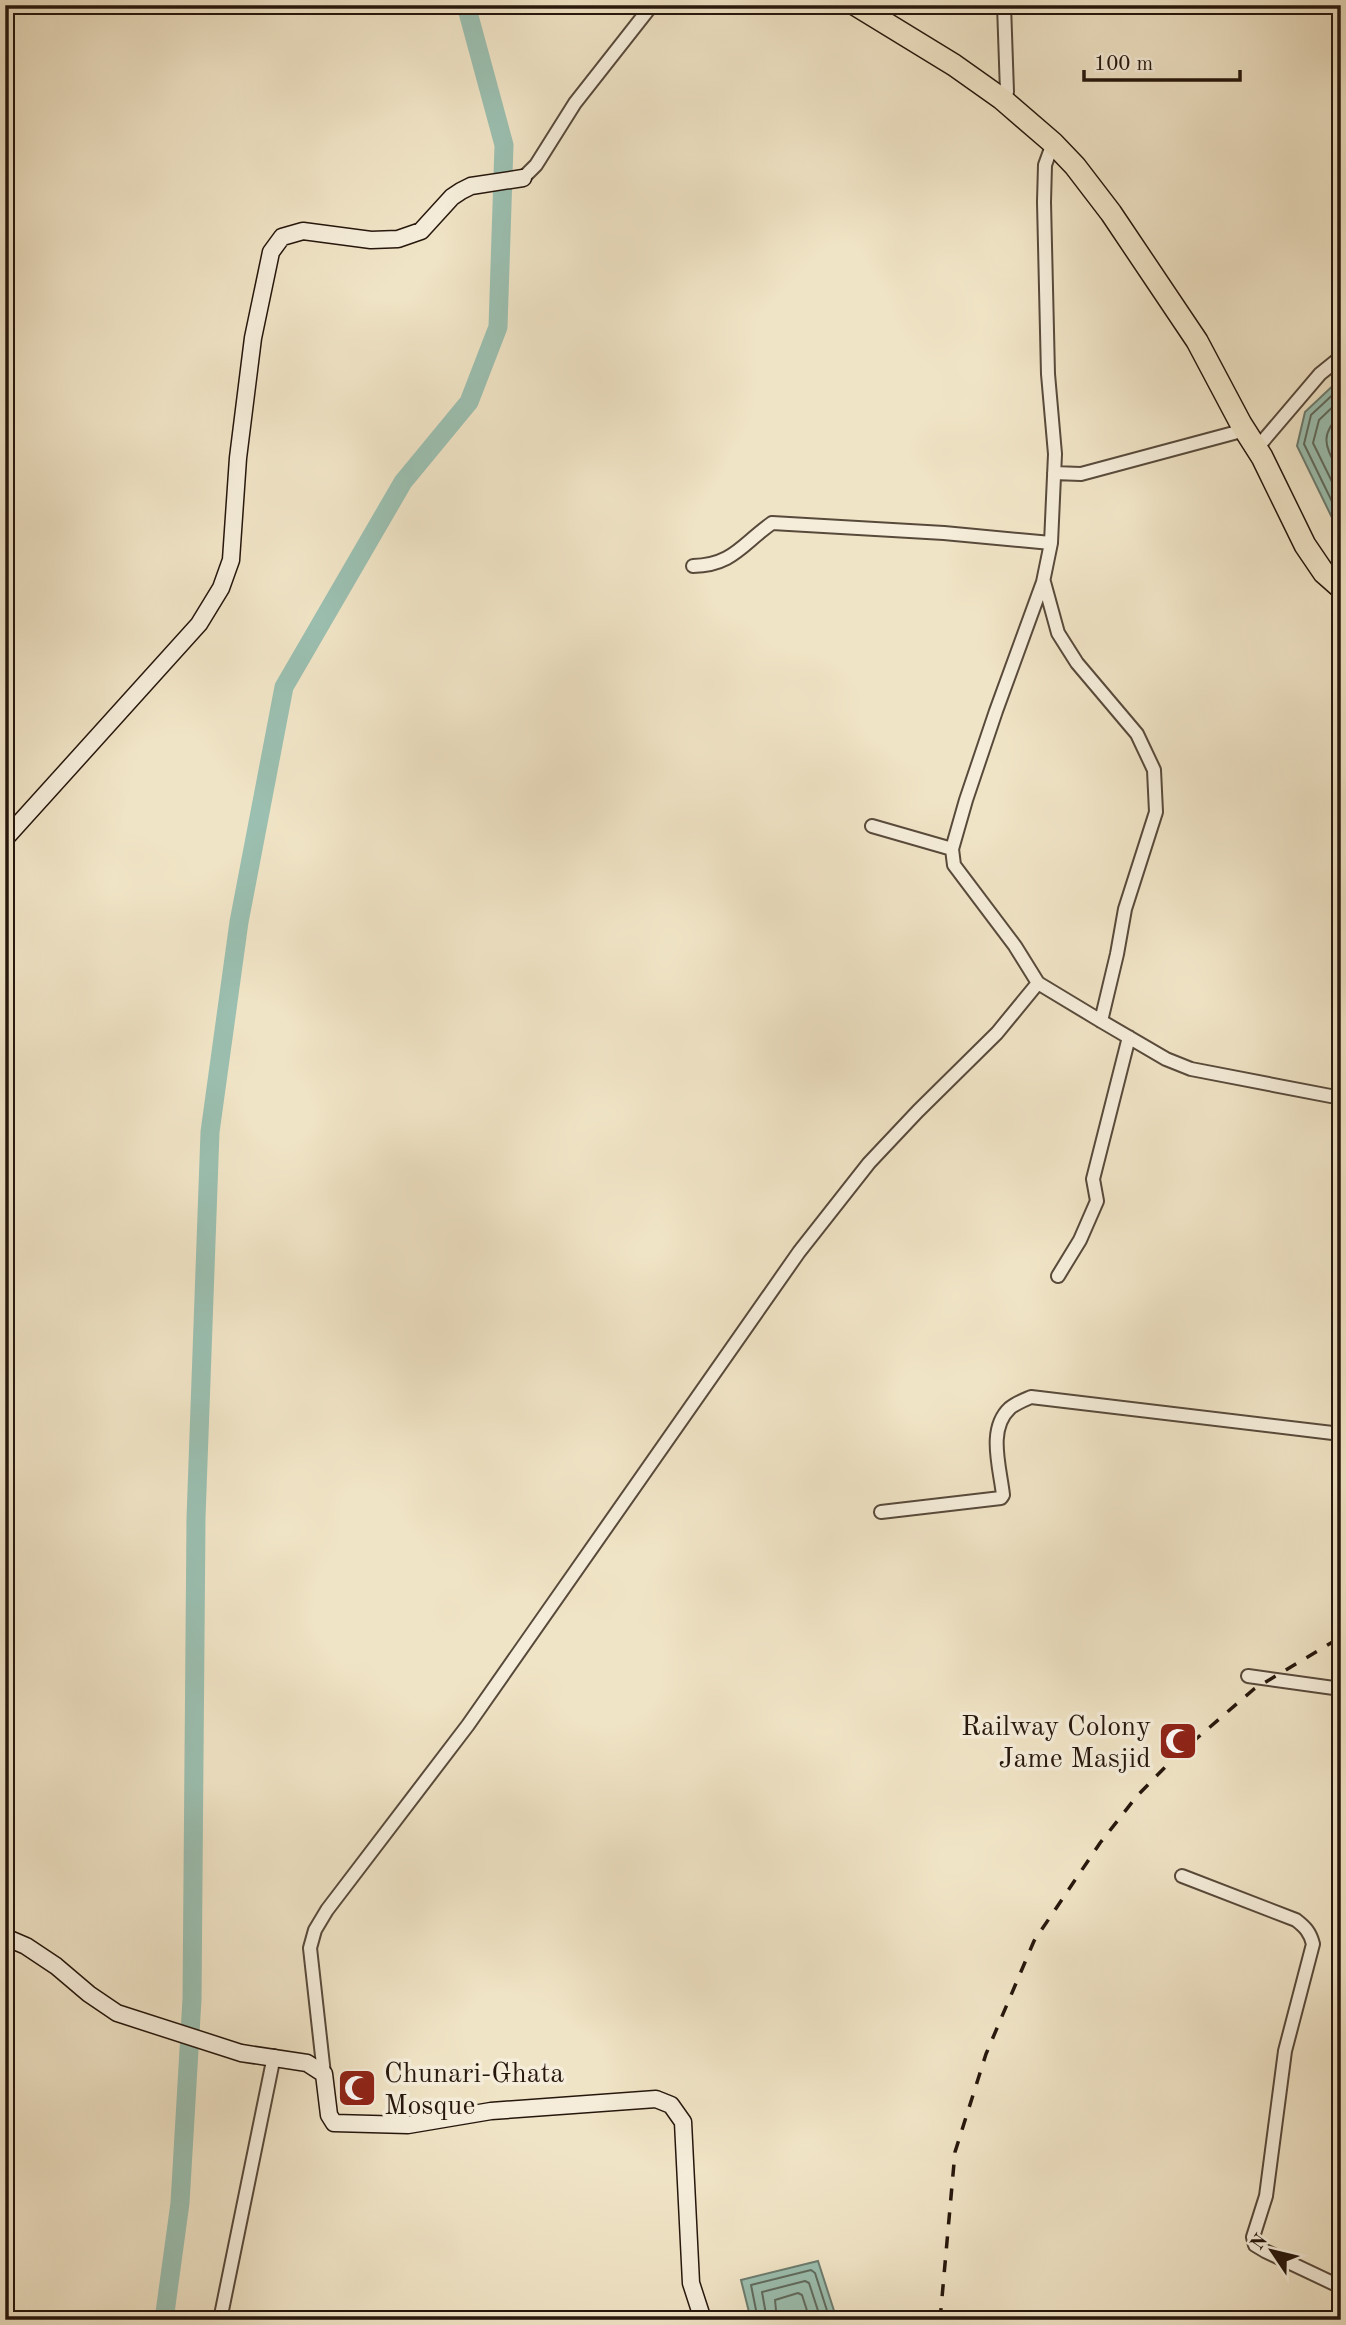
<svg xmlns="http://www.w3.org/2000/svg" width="1346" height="2325" font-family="'Old Standard TT',serif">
	<rect width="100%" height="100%" fill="#f0e4c6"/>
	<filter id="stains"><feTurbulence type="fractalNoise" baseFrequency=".00286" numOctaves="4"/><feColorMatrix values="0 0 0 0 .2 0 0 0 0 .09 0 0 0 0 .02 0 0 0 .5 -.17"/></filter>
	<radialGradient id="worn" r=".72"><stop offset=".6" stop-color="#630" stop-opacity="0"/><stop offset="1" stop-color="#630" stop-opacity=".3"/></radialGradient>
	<path fill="#9bbfb0" stroke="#6c7c6f" stroke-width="2" d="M1341,378v158l-44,-90 8,-34z
		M818,2261l19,59h-86l-10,-40z"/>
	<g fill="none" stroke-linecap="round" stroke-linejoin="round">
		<path stroke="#606b5e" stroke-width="2" d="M1341,387l-30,28 -7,29 37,76
			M1341,399l-22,21 -6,23 28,57
			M1341,414c-25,24 -13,35 0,62
			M758,2320l-7,-35 60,-15 4,3 15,47
			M767,2320l-5,-28 43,-11 4,2 12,37
			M777,2320l-2,-20 23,-7 4,2 8,25"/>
		<path stroke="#9bbfb0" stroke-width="19" d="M164,2320l16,-117 12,-204 4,-481 14,-386 29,-210 45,-235 119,-205 66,-80 29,-75 6,-182 -38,-140"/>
		<g stroke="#584a3b" stroke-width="16">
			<path id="street" d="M1004,5l3,87
				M1053,143l-8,22 -1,37 4,172 7,80 -4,89 -8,39 -47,129 -30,89 -14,49 2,16 61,81 23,37 63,38 65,38 25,10 150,29
				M523,178l13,-13 39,-62 77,-98
				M1263,441l57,-67 21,-17
				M1054,473l27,1 164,-44
				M693,566c40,-1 49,-22 79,-43l172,10 107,10
				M1044,582l14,51 19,30 60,71 17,36 2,42 -31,97 -8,45 -16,67
				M872,826l80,23
				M1058,1276l22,-36 17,-39 -4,-22 36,-142
				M881,1512l120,-14 2,-3c-3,-28 -16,-66 7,-87 6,-5 14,-8 21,-11l310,37
				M1248,1676l93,13
				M1182,1876l114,44c9,7 14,12 17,24l-28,107 -19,145 -13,41 2,8 10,6 76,36
				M324,2074l-14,-126 5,-18 12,-20 141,-185 331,-473 70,-89 49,-52 79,-78 41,-50
				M220,2320l54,-264"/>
		</g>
		<g stroke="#26170d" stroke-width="19">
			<path id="secondary" d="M5,839l194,-215 22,-36 10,-28 7,-102 15,-120 18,-86 11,-15 21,-6 68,9 27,-1 23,-8 31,-34 9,-6 10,-5 52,-8
				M5,1937l21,9 30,20 33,28 28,19 124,40 66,10 17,11 5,41 5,8 74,2 83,-14 165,-12 15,6 12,17 8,161 12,37"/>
		</g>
		<g stroke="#26170d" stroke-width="24">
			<path id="highway" d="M856,5l98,60 48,34 51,44 22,23 36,47 86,128 44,83 21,33 43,88 19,28 17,15"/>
		</g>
		<use href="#street" stroke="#f5edda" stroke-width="12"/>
		<use href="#secondary" stroke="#f5edda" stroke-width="16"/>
		<use href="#highway" stroke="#f0e4c6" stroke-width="21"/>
		<path stroke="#26170d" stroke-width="3.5" stroke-dasharray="12 12" stroke-linecap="butt" d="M940,2320l15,-168 31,-98 48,-113 66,-98 37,-47 37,-38 80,-69 87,-52"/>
	</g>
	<defs>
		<g id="mosque-square" transform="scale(2.0125)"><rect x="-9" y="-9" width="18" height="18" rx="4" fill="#8f2418" stroke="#f5edda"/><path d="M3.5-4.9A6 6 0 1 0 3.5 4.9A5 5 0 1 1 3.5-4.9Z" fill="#fff"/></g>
	</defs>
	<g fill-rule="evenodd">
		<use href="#mosque-square" x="1178" y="1741"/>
		<use href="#mosque-square" x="357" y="2088"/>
	</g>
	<g text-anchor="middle" stroke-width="7" stroke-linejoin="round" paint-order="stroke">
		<g font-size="28" fill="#26170d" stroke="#f5edda" text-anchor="end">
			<text x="1151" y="1735">Railway Colony<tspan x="1151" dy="32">Jame Masjid</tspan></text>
			<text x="384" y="2082" text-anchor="start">Chunari-Ghata<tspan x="384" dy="32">Mosque</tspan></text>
		</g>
	</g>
	<rect width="1346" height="2325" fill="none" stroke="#f0e4c6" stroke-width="28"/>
	<rect x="7" y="7" width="1332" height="2311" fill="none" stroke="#26170d" stroke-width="3.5"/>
	<rect x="14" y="14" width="1318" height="2297" fill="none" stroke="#26170d" stroke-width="2"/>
	<g transform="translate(1272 2251) rotate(305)" stroke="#f5edda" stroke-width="5" paint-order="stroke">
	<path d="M0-5L12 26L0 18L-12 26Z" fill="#26170d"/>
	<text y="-10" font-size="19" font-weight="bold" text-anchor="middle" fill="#26170d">N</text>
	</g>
	<path d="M1084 70v10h156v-10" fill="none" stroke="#26170d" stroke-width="3.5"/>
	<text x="1094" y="70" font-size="21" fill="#26170d" stroke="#f5edda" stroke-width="5" paint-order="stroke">100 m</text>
	<rect width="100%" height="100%" filter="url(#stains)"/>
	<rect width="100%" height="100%" fill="url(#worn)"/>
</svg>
